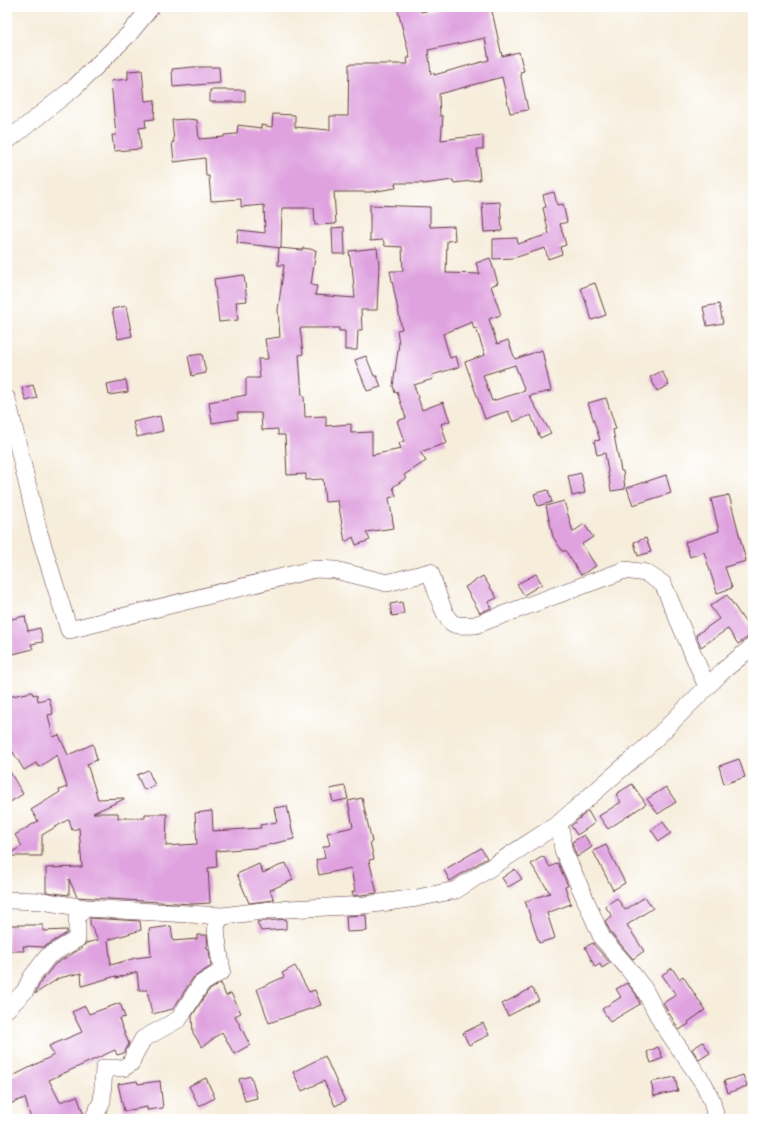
<svg xmlns="http://www.w3.org/2000/svg" width="760" height="1126" font-family="'Architects Daughter',sans-serif">
	<rect width="100%" height="100%" fill="#fff"/>
	<filter id="ink" filterUnits="userSpaceOnUse"><feTurbulence type="fractalNoise" baseFrequency=".025" numOctaves="2"/><feDisplacementMap in="SourceGraphic" scale="8" xChannelSelector="R" yChannelSelector="G"/><feConvolveMatrix kernelMatrix="1 2 1 2 8 2 1 2 1" color-interpolation-filters="sRGB"/></filter>
	<filter id="wash" filterUnits="userSpaceOnUse"><feTurbulence type="fractalNoise" baseFrequency=".012" numOctaves="4" result="noise"/><feDisplacementMap in="SourceGraphic" scale="16" xChannelSelector="R" yChannelSelector="G"/><feGaussianBlur stdDeviation="0.9" result="paint"/><feColorMatrix in="noise" values="0 0 0 0 0 0 0 0 0 0 0 0 0 0 0 0 0 1.4 0 .05"/><feComposite in="paint" operator="in"/></filter>
	<g filter="url(#wash)">
		<rect width="100%" height="100%" fill="#f6eddb"/>
		<g id="blocks">
			<path fill="#dfa2df" fill-rule="evenodd" d="M397,7h22l2,5 25,-5h45l11,49 17,-4 5,19 -4,1 8,38 -18,3 -8,-36 -63,17 1,22h3l-2,24 42,-5v14h-6l3,31 -26,3 -1,-3 -30,4v-1h-28l1,5 -26,4h-36l2,32 -21,1 -1,-17h-32l-1,40 -44,-5 1,-13 27,3 -1,-28 -23,2v-8l-30,2 -2,-25h-3l-1,-18 -31,4 -2,-20h2l-2,-22 16,-1 9,1 2,19 25,-2v-2l13,-1 1,-9 23,3v-3l11,2 1,-13 22,1v12l35,3v-14h18l1,-52h59l-1,-6h3zM485,38l4,22 -55,15v-2l-3,1 -3,-24z
				M193,67h26l1,16 -47,4 -1,-18z
				M142,70l3,31 10,-1 -1,19 -9,1 1,7 -7,1 2,21 -27,2 -2,-16h4l-5,-54 17,-2v-8z
				M210,90h35v12h-35z
				M554,192l3,13 6,-1 4,18 -7,2 6,21 -6,2 2,7 -14,5 -3,-11 -31,10 -21,1v-20l24,-1 1,6 31,-10 -6,-26 3,-1 -3,-12z
				M500,202l2,29 -18,1 -2,-29z
				M370,205l60,2v20l24,-1 1,14 -8,1 -1,32 34,1 -4,-11 14,-5 8,25 -7,3 10,29 -12,4 8,25 11,-4 7,19 27,-9 9,41 -22,5 22,37 -11,5 -9,-23 -18,7 -5,-11 -23,8 -20,-57 20,-7 -9,-27 -2,1 -2,-7 -29,12 7,24 6,-2 3,11 -27,8 1,4 -19,6 8,25 21,-8 7,19 -9,3 6,19 -27,9 6,9 -22,14 2,3 -13,9 3,9 -7,2 5,30 -28,4 4,8 -14,5 -3,-8 -8,5 -7,-41 -13,1 -2,-23 -17,1v-6l-19,1 -2,-40h-7v-6l-16,1 -1,-17h-24l1,6 -26,4 -3,-21 37,-7v-17h14l-2,-19h10l-3,-20 15,-2 -2,-27 6,-45h-6l1,-17 23,2 1,-2 13,2 -5,35 6,1 -2,9 40,3 -3,-32h-1l-2,-15 28,-3 2,17 -2,45h-16l1,20h-4l-1,20h-12v-19h-6v-3h-39l3,26 -4,1 3,41h2l1,21 21,-1v10l25,-2v9l21,-1v23l29,-6 -2,-6 5,-2 -7,-20 9,-3 -9,-26 -2,1 -2,-7 6,-43 -2,-13 5,-1 -12,-58h13l-1,-24 -17,-1 -2,-6 -13,1zM515,365l10,26 -33,10 -9,-26z
				M344,227l1,27h-12l-1,-26z
				M244,275l3,26 -11,1 2,18 -19,2 -5,-43z
				M595,283l11,32 -14,5 -11,-32z
				M719,304l4,19 -16,3 -4,-19z
				M126,306l6,30 -14,3 -6,-30z
				M202,354l4,19 -14,3 -4,-20z
				M366,356l8,20h3l4,11 -14,4 -12,-31z
				M662,371l7,14 -12,6 -7,-14z
				M126,380l2,12 -19,3 -2,-11z
				M33,385l4,13 -11,3 -4,-13z
				M606,398l10,31 -3,1 8,41h2l2,18 -14,2 -6,-38 -8,2 -3,-14 6,-1 -12,-37z
				M160,416l3,15 -26,6 -4,-15z
				M581,473l4,20 -13,3 -4,-20z
				M666,475l5,18 -38,12 -6,-17z
				M548,490l4,12 -14,4 -4,-12z
				M729,495l17,66 -21,6 7,21 -15,5 -13,-41 -14,5 -5,-15 34,-11 -8,-32z
				M564,501l9,31 11,-8 9,13 -11,7 14,22 -15,9 -16,-25 -2,2 -10,-15 -7,-31z
				M646,538l5,14 -13,4 -4,-14z
				M536,574l6,10 -18,11 -7,-11z
				M483,576l14,22 -9,4 3,6 -11,5 -15,-26z
				M727,595l26,39 -15,10 -10,-15 -2,1 -25,17 -5,-12 23,-16 -9,-13z
				M402,602l2,12 -12,2 -2,-12z
				M25,616l3,15 12,-3 3,14 -12,2 2,5 -20,5 -6,-26v-8z
				M32,692l1,3 4,-1 1,7 11,-3 4,16 -5,1 5,22 6,-2 9,20 25,-11 4,16 -10,4 11,35 26,-1v1l-31,14h25v5h27v-4h22l-1,32 31,-2 -2,-31 17,-2 1,20 48,-3 -1,-3 17,-3 -3,-14 13,-2 7,33 -40,9 -38,3 1,16 -9,1 2,35 -18,1 -115,-7 -8,-18v16l-23,-3v-24l36,-1 -3,-39 -7,2 -3,-11 -27,16v21h-35v-1l15,-9 -7,-11 23,-14 -7,-11 29,-18 -1,-2 8,-3 -10,-32 -18,12 -3,-4 -12,7 -11,-18 -6,3v-58z
				M739,759l6,18 -21,7 -5,-18z
				M7,767l16,27 -16,10z
				M148,770l7,15 -11,5 -7,-15z
				M632,784l14,20 -38,25 -9,-13 22,-14 -5,-8z
				M345,786l3,13 -15,3 -3,-13z
				M666,787l10,15 -18,12 -11,-15z
				M362,798l10,44h-2l4,17 -5,1 8,33 -24,3 -1,-4 3,-1 -4,-23 -32,7 -3,-15 9,-2 -2,-11 7,-2 -3,-12 26,-6 -5,-26z
				M588,811l7,12 -18,12 -6,-9z
				M663,822l8,11 -12,8 -8,-11z
				M584,835l8,12 -15,10 -4,-10 -1,-5z
				M606,845l19,38 -12,7 -20,-39z
				M481,848l6,10 -37,23 -6,-11z
				M543,856l7,11 8,-4 10,23 -3,1 6,17 -24,9 8,25 -16,5 -14,-42 25,-8 -19,-29z
				M286,863l7,17 -23,10 4,10 -25,3 -12,-29 22,-10 4,9z
				M515,869l7,10 -14,8 -6,-9z
				M645,897l8,11 -26,17 17,26 -11,8 -22,-26 -6,-12 7,-5 -7,-10 12,-8 8,12z
				M366,915l1,16 -20,1 -1,-16z
				M90,918l50,3 1,9 -33,10 3,25 24,-7 16,-2 -2,-27 22,-3 2,15 24,-2v-4h10l1,11 -2,1 3,3 2,16 -18,12 -20,31 -21,5 -5,-24h-8l-2,-18 -21,6v-2l-34,10 -1,-13 -22,5 -24,16 5,-11 15,-19 27,-16 4,-5 12,-3 -8,-16z
				M286,919v10l-25,2 -4,-9z
				M8,925h35v6l24,-1v3l-23,14 -21,-1 1,5h-16z
				M593,943l1,2 16,18 -8,5 -2,-4 -5,3 -10,-20z
				M295,966l14,26 6,-2 6,15 -52,18 -12,-34 27,-12 -2,-4z
				M672,968l7,11 4,-3 22,34 -17,12 1,2 -10,6 -16,-27 13,-8 -14,-20z
				M221,983l5,13 5,-3 10,20 -6,3 15,29 -16,9 -12,-22 -20,15 -9,-14 -1,-17 16,-25z
				M627,983l9,11 4,10 -30,18 -8,-13 19,-12 -5,-8z
				M532,988l7,12 -31,16 -6,-12z
				M120,1003l5,14 -6,2 10,25 -5,9 -7,2 -2,-5 -66,30 11,22 17,-6 7,19 -1,4h-52l-6,-21 -18,7v-26l47,-24 -5,-9 33,-14 -10,-20 13,-6 4,8z
				M483,1023l6,12 -20,10 -6,-12z
				M703,1042l7,11 -11,7 -7,-11z
				M658,1047l5,11 -12,5 -4,-11z
				M325,1056l20,45 -10,5 -11,-25 -22,10 -9,-19z
				M743,1075l4,11 -19,7 -4,-12z
				M251,1076l6,22 -12,3 -6,-22z
				M675,1077l3,14 -24,5 -3,-14z
				M206,1078l9,20 -16,8 -10,-20z
				M137,1081l1,3 22,-3 3,27 -16,2v-3l-23,4 -6,-27z"/>
		</g>
	</g>
	<g filter="url(#ink)">
		<use href="#blocks" fill-opacity="0" stroke="#643e45" stroke-width="1"/>
		<g fill="none" stroke-linecap="round" stroke-linejoin="round">
			<g stroke="#643e45" stroke-width="18">
				<path id="minor" d="M7,141l68,-54 54,-53 22,-27
					M7,399l32,134 30,97 246,-61 20,1 52,13 43,-11c5,12 12,42 21,50 6,5 17,3 24,3l150,-55 21,3 17,11 44,103
					M558,824l3,8 2,18 20,44 19,44 25,29 17,22 18,34 42,61 8,17 4,18
					M7,900l35,1 43,7 138,8 47,-6 95,-5 52,-7 39,-8 102,-66 93,-81 73,-73 29,-24
					M7,1009l18,-18 6,-13 17,-22 29,-17v-22l8,-9
					M93,1119l9,-18 2,-33h19l8,-5 3,-8 9,-16 36,-20 22,-35 21,-13 -5,-32 -1,-15 7,-8"/>
			</g>
			<use href="#minor" stroke="#fff" stroke-width="17"/>
		</g>
	</g>
	<rect width="760" height="1126" fill="none" stroke="#fff" stroke-width="24"/>
</svg>
